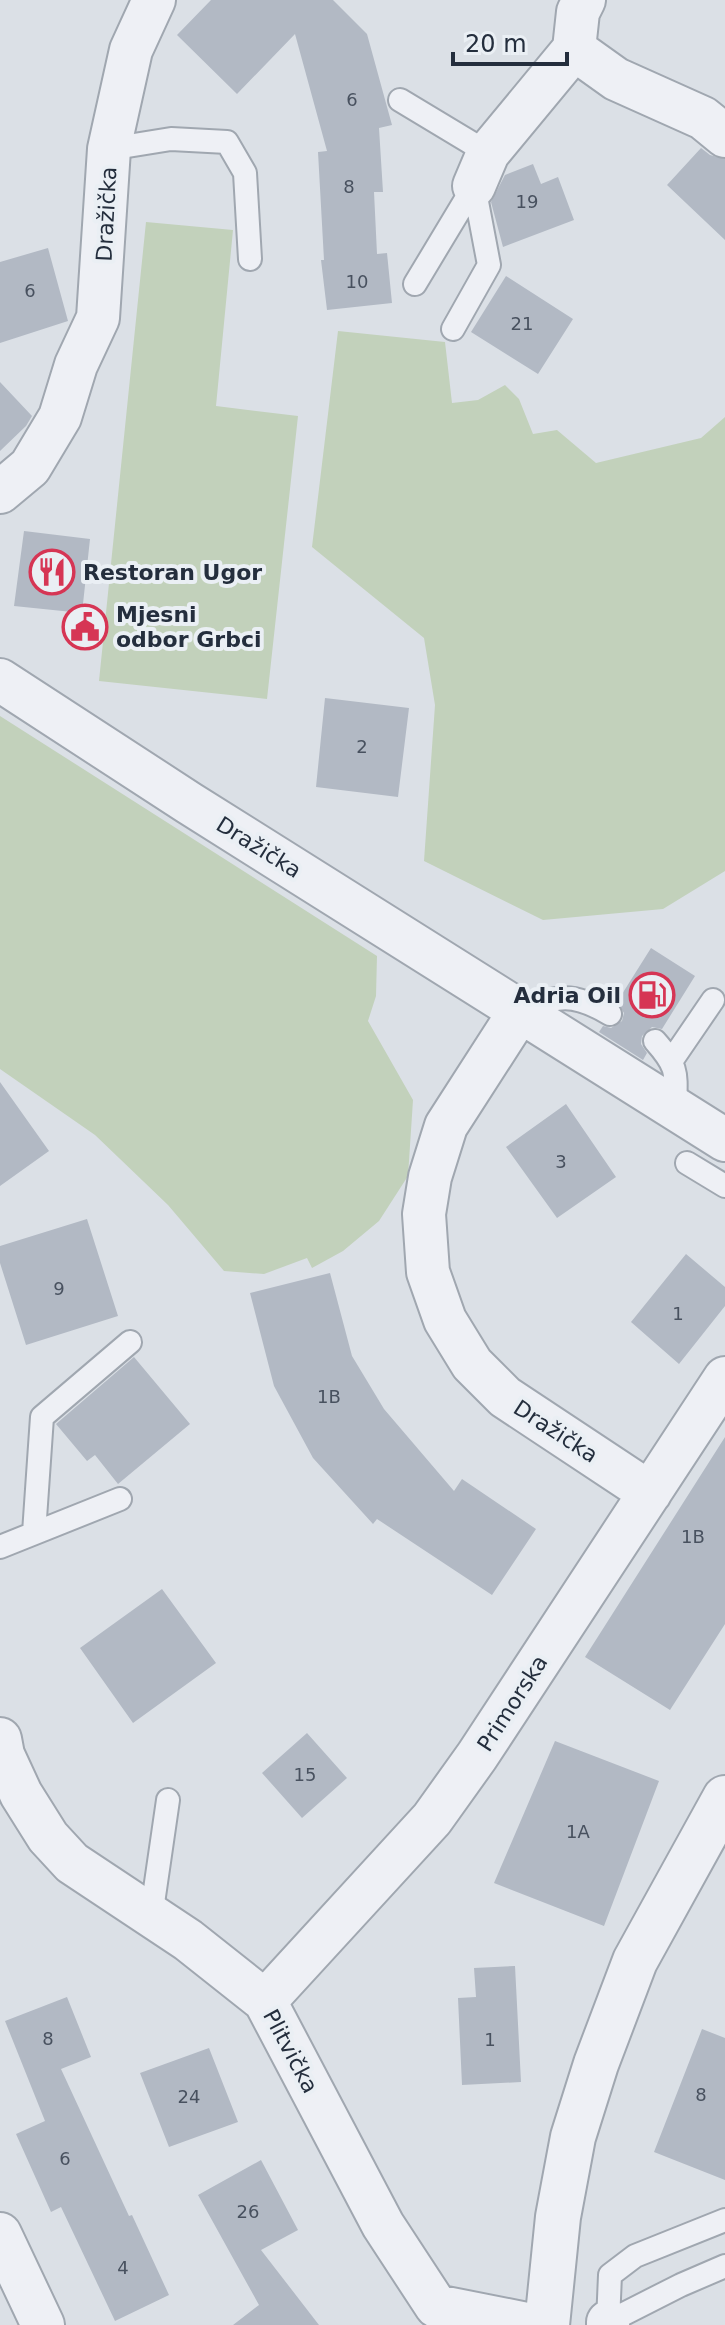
<svg xmlns="http://www.w3.org/2000/svg" width="725" height="2325" font-family="'DejaVu Sans',sans-serif">
	<rect width="100%" height="100%" fill="#dbe0e6"/>
	<path fill="#c2d1bb" d="M146,222l87,8 -17,176 82,10 -31,283 -168,-18z
		M338,331l107,11 7,61 26,-3 27,-15 14,14 14,35 24,-4 39,33 105,-25 24,-21v454l-62,38 -120,11 -119,-59 11,-156 -11,-67 -112,-91z
		M0,716l377,240 -1,40 -8,25 45,79 -5,76 -29,45 -36,30 -31,17 -5,-10 -43,16 -40,-3 -56,-66 -73,-70 -95,-66z"/>
	<path fill="#b2b9c4" d="M211,0h122l34,34 25,91 -13,3 4,64h-9l3,62 10,-1 5,50 -65,7 -6,-50h3l-6,-108 9,-1 -32,-117 -58,60 -60,-59z
		M701,148l9,7 15,4v81l-58,-55z
		M533,164l8,20 17,-7 16,43 -71,27 -12,-45 14,-27z
		M48,248l20,73 -68,22v-81z
		M506,276l67,43 -35,55 -67,-42z
		M0,382l32,34 -6,10 -26,25z
		M24,531l66,8 -8,74 -68,-7z
		M325,698l84,10 -11,89 -82,-10z
		M651,948l44,28 -33,53 -10,-2 -10,9 -1,8 6,9 -4,7 -44,-28 4,-6 8,2 11,-7 2,-8 -7,-11z
		M0,1082l49,69 -49,35z
		M566,1104l50,73 -59,41 -51,-71z
		M87,1219l31,97 -92,29 -26,-82v-17z
		M686,1254l39,33v19l-46,58 -48,-42z
		M330,1273l22,83 32,53 70,82 8,-12 74,50 -44,66 -115,-76 -4,5 -60,-66 -39,-72 -24,-93z
		M134,1357l56,67 -72,60 -23,-29 -8,6 -31,-37z
		M725,1437v187l-55,86 -85,-53z
		M162,1589l54,74 -83,60 -53,-75z
		M307,1733l40,45 -45,40 -40,-45z
		M555,1741l104,40 -55,145 -110,-43z
		M515,1966l6,116 -59,3 -4,-87 18,-1 -2,-29z
		M67,1997l24,60 -30,12 68,147 3,-1 37,80 -54,26 -54,-114 -10,5 -35,-78 29,-13 -40,-100z
		M702,2029l23,9v142l-71,-28z
		M209,2048l29,74 -69,25 -29,-74z
		M261,2160l37,70 -37,20 58,75h-86l26,-20 -61,-110z"/>
	<g fill="none" stroke-linecap="round" stroke-linejoin="round">
		<g stroke="#a0a7b0" stroke-width="26">
			<path id="service" d="M400,100l88,53
				M109,149l62,-10 56,3 18,31 5,86
				M415,284l59,-98
				M453,329l36,-64 -15,-79
				M520,1011c38,-16 53,-19 90,3
				M655,1041c24,27 21,32 20,67
				M672,1060l41,-60
				M687,1163l38,23
				M34,1533l8,-116 88,-75
				M0,1547l120,-48
				M151,1917l17,-117
				M725,2220l-90,36 -25,19 -2,47 73,-37 44,-19"/>
		</g>
		<g stroke="#a0a7b0" stroke-width="46">
			<path id="minor" d="M574,49l42,30 87,39 22,18
				M474,186l14,-33 86,-104 4,-37 6,-12
				M0,492l30,-25 30,-50 16,-52 22,-47 11,-169 22,-99 23,-50
				M0,680l189,123 536,337
				M520,1011l-74,115 -16,51 -6,37 4,58 17,48 27,44 33,33 145,96
				M0,1739l3,16 18,39 27,43 24,26 116,77 77,61 118,224 53,81 96,19
				M265,2001l167,-182 45,-63 248,-378
				M0,2234l43,91
				M608,2325v-3"/>
		</g>
		<g stroke="#a0a7b0" stroke-width="48">
			<path id="tertiary" d="M547,2325l11,-108 15,-80 23,-73 39,-103 90,-163"/>
		</g>
		<use href="#service" stroke="#eef0f5" stroke-width="22"/>
		<use href="#minor" stroke="#eef0f5" stroke-width="42"/>
		<use href="#tertiary" stroke="#eef0f5" stroke-width="44"/>
	</g>
	<defs>
		<g id="restaurant-ring" transform="scale(2.3)"><circle r="9.5" fill="#eaeff4" stroke="#d63554" stroke-width="1.5"/><path d="M-5-6h1v4h1v-4h1v4h1v-4h1v5L-1.5 .5V6h-2V.5L-5-1ZM5-6V6H3V1.5H1.5Q1.5-4 5-6Z" fill="#d63554"/></g>
		<g id="civic-ring" transform="scale(2.3)"><circle r="9.5" fill="#eaeff4" stroke="#d63554" stroke-width="1.5"/><path d="M-.6-6.5H3V-4.5H.6V-3L4-1V1h2V6H-6V1h2V-1L-.6-3ZM-1.2 2.5V6h2.4V2.5Z" fill="#d63554"/></g>
		<g id="fuel-ring" transform="scale(2.3)"><circle r="9.5" fill="#eaeff4" stroke="#d63554" stroke-width="1.5"/><path d="M-5.5-6h7V0h2V4h1.3V-2.5L3-4.5l.8-.8L6-3V5H2.5V1h-1V6h-7ZM-4.2-4.7v3.2H.2V-4.7Z" fill="#d63554"/></g>
	</defs>
	<g fill-rule="evenodd">
		<use href="#restaurant-ring" x="52" y="572"/>
		<use href="#civic-ring" x="85" y="627"/>
		<use href="#fuel-ring" x="652" y="995"/>
	</g>
	<g text-anchor="middle" stroke-width="8" stroke-linejoin="round" paint-order="stroke">
		<g font-size="18" fill="#48515f">
			<text x="352" y="106">6</text>
			<text x="349" y="193">8</text>
			<text x="527" y="208">19</text>
			<text x="357" y="288">10</text>
			<text x="30" y="297">6</text>
			<text x="522" y="330">21</text>
			<text x="362" y="753">2</text>
			<text x="561" y="1168">3</text>
			<text x="59" y="1295">9</text>
			<text x="678" y="1320">1</text>
			<text x="329" y="1403">1B</text>
			<text x="693" y="1543">1B</text>
			<text x="305" y="1781">15</text>
			<text x="578" y="1838">1A</text>
			<text x="48" y="2045">8</text>
			<text x="490" y="2046">1</text>
			<text x="701" y="2101">8</text>
			<text x="189" y="2103">24</text>
			<text x="65" y="2165">6</text>
			<text x="248" y="2218">26</text>
			<text x="123" y="2274">4</text>
		</g>
		<g font-size="22" fill="#242e3d" stroke="#eaeff4">
			<text transform="translate(106 214) rotate(-87)" y="8">Dražička</text>
			<text transform="translate(259 847) rotate(32)" y="8">Dražička</text>
			<text transform="translate(556 1431) rotate(33)" y="8">Dražička</text>
			<text transform="translate(512 1703) rotate(-57)" y="8">Primorska</text>
			<text transform="translate(291 2051) rotate(62)" y="8">Plitvička</text>
		</g>
		<g font-size="22" font-weight="bold" fill="#242e3d" stroke="#eaeff4" text-anchor="start">
			<text x="83" y="580">Restoran Ugor</text>
			<text x="116" y="622">Mjesni<tspan x="116" dy="25">odbor Grbci</tspan></text>
			<text x="621" y="1003" text-anchor="end">Adria Oil</text>
		</g>
	</g>
	<path d="M453 52v12h114v-12" fill="none" stroke="#242e3d" stroke-width="4"/>
	<text x="465" y="52" font-size="24" fill="#242e3d" stroke="#eaeff4" stroke-width="6" paint-order="stroke">20 m</text>
</svg>
